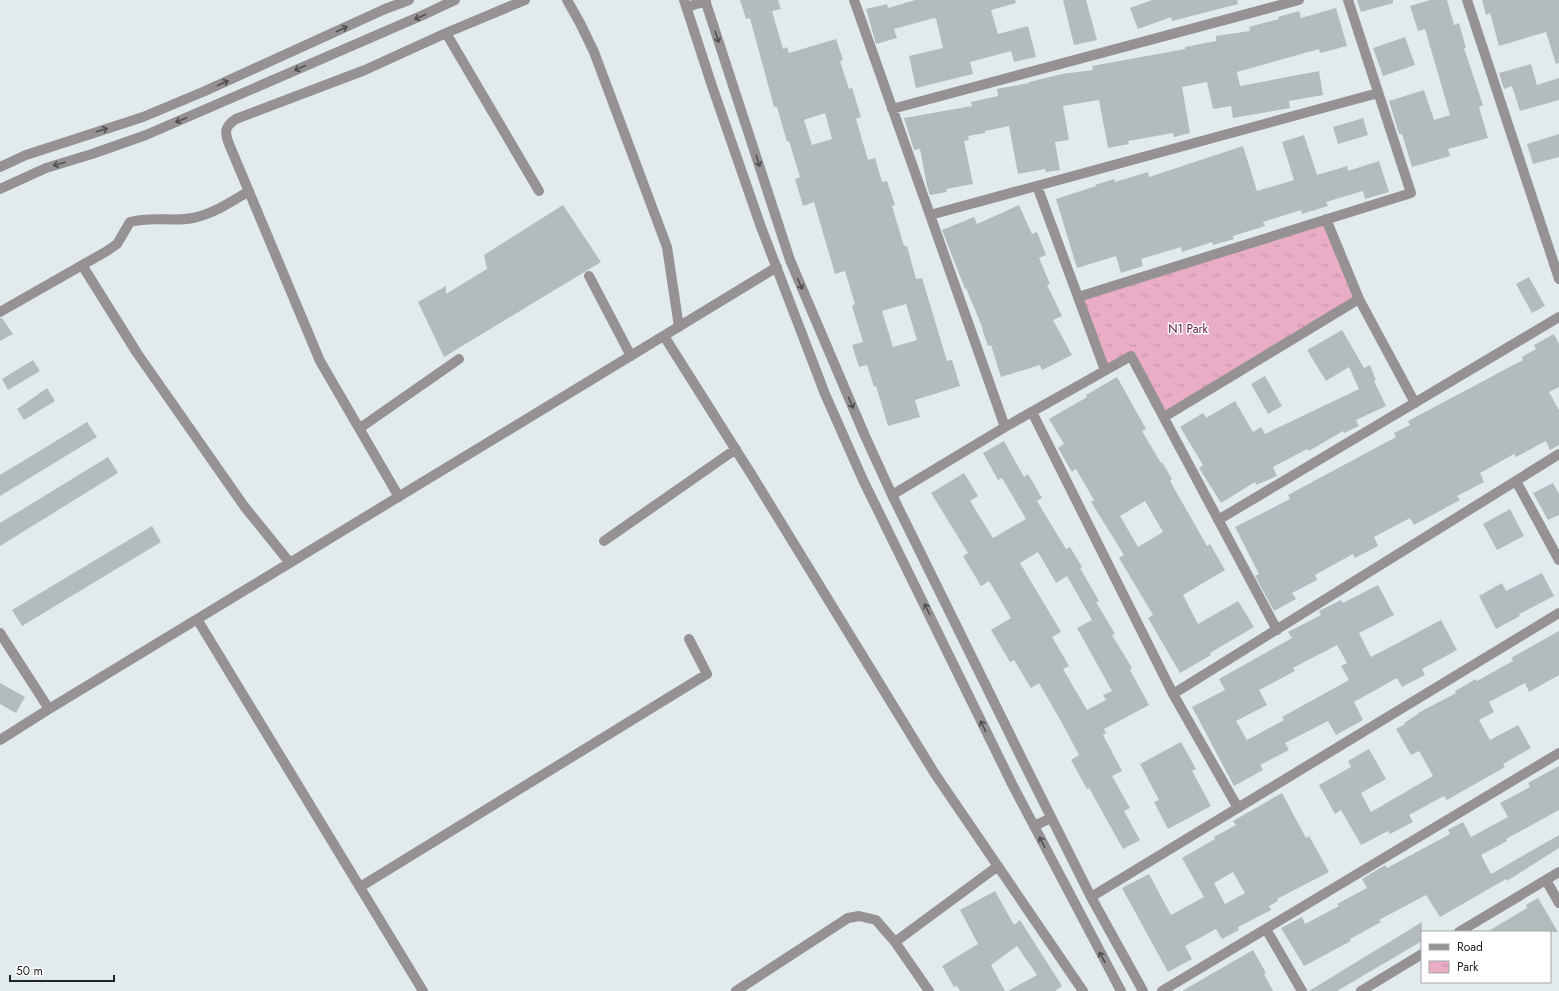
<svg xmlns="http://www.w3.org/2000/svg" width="1559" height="991" font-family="Jost,sans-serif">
	<defs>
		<pattern id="park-tufts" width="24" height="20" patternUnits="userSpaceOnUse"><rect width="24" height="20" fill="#e9adc5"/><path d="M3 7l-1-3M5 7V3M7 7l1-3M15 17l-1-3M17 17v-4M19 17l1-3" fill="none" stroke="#c895a9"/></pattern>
	</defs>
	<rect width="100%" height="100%" fill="#e1ebee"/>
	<path fill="url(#park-tufts)" d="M1326,219l33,80 -195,118 -33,-61 -26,14 -27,-73z"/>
	<path fill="#b2bcbe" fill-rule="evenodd" d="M740,0h38l3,9 -9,2 11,38 4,-2 2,6 47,-14 7,21 -3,1 9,28 3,-1 9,29 -5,2 12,41 7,-2 7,24 5,-1 8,24 -3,1 12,40h3l9,33 6,-1 25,83 5,-1 8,26 -45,14 5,17 -32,9 -12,-40 -2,1 -7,-22 -8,2 -7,-22 11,-3 -11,-36 3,-2 -10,-33 -10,3 -21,-72 -11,4 -8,-27 5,-2 -11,-36 -2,1 -10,-35h-3l-24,-89 -4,1zM825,113l7,26 -20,6 -8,-25zM906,304l11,36 -24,7 -11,-36z
		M915,0h100l1,3 -25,7 7,24 30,-8 8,31 -22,5 -3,-11 -41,11 3,12 -57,14 -7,-32 34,-8 -7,-29 -2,-1 -40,11 3,9 -21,6 -10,-35 21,-5 1,4z
		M1063,0h23l11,40 -23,5z
		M1152,0h85l1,4 -66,17 -1,-4 -33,12 -8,-21z
		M1357,0h36v3l-32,9z
		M1430,0h17l7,25 5,-2 7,25h-2l19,57 -4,2 9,31 -40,11 2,7 -38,11 -10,-33h-3l-10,-33 35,-11 10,30 16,-5 -25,-86 -7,2 -8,-25z
		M1482,0h77v63l-3,1 -10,-32 -47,14 -9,-33 -4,2z
		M1336,8l11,38 -27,7 -1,-4 -82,23 3,14 79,-15 4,24 -34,6 1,7 -57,10 -2,-12 -18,3 -6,-27 -25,5 8,46 -16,4 -1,-4 -45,8 1,3 -21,4 -9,-48 -36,6 6,34 -14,2 5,28 -14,2 -1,-3 -27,5 -9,-48 -24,5v2l-17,3 1,4 -5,1 9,43 -27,5 1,3 -17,3 -3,-9 -7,-37 -6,1 -10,-32 68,-12 -1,-4 27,-6 -1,-7 32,-6v-1l33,-8 31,-4 -1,-4 93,-17v-2l31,-6v-5l34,-5 -1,-4 30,-8 -1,-2 21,-6 2,7z
		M1405,37l10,28 -32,11 -10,-28z
		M1531,64l6,21 22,-7v22l-39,11 -8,-25 -8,3 -5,-16z
		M1363,118l5,17 -30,9 -5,-17z
		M1559,134v23l-26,7 -6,-20z
		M1304,135l13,40 30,-9 1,5 31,-10 10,31 -24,7 -2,-8 -37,11 2,4 -26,8 -1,-4 -38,12 2,4 -32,10 1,3 -21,6 -1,-3 -30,10 -1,-5 -40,12 2,7 -22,7 -5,-17 -39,12 -21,-69 40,-13 -1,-1 19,-6 1,3 33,-10 1,5 94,-31 14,45 37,-11 -12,-38z
		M563,205l38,57 -157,95 -26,-55 28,-16v8l41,-25 -3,-14z
		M1019,205l13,29 5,-2 9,23 -7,3 11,26 -3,1 15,31 -9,4 19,35 -30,15 -2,-5 -39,12 -10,-32 -3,1 -6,-17h1l-17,-41 -1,1 -23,-59 32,-13 3,7z
		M1529,277l16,29 -13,7 -16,-29z
		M0,318h2l11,16 -13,7z
		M1342,330l22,38 6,-3 6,15 -2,1 12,25 -30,14 3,6 -15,7 -1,-2 -34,20 -2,-2 -34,18 4,9 -21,9 -1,-3 -34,21 -22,-35 4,-3 -23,-38 23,-14 3,5 29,-17 18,31 8,-5 4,7 94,-45 -10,-22 -23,14 -19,-31z
		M1554,334l5,10v43l-10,5 10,18v35l-9,5 -4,-9 -30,16 -2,-3 -34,19 4,9 -27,14 3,4 -46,25 -4,-7 -36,19 4,9 -23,12 -2,-4 -38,21 2,5 -25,13 4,6 -22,12 -19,-35 4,-2 -24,-47 55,-28 -2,-4 108,-58 -2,-4 16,-8 -2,-4 115,-61 -1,-3 14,-8 -2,-4z
		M33,360l7,11 -32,19 -6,-11z
		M1265,376l17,30 -14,8 -17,-30z
		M1117,377l29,52 -4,2 19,32 1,-1 10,17 -2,2 37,65 3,-2 15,26 -42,25 15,29 40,-23 16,26 -44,26 1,2 -31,18 -32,-55 5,-3 -34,-57 5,-3 -33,-53 3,-2 -18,-31 -4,3 -14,-24 6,-4 -15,-25 38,-22 -1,-2zM1145,501l18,31 -25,15 -18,-31z
		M47,388l8,13 -31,19 -7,-11z
		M87,422l10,15 -97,59v-21z
		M1004,441l20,36 4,-3 14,24 -5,3 29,48 4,-2 12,20 -2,1 19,33 -3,1 19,32 -3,1 20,33 -2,2 19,35 -45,24 2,4 -3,2 19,36 -10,5 18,32 -6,3 16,29 -17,9 -34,-61 -2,1 -16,-29 8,-5 -17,-32 -23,-40 -8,5 -17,-28 -4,2 -19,-32 20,-12 -22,-37 -8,5 -18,-30 5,-3 -37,-60 33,-20 14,23 -8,5 23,37 33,-19 -24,-41 -4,2 -15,-27zM1038,552l18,31 11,-7 25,44 -15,8 35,63 -9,4 3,5 -19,10 -24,-41 6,-3 -17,-29 9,-5 -41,-69z
		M108,457l10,16 -118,73v-23z
		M1553,483l6,11v21l-11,5 -15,-27z
		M1510,509l14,27 -27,14 -14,-26z
		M152,526l9,16 -139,84 -10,-16z
		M1542,573l12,23 -35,18 1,2 -24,13 -17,-33 23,-13 4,8z
		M1378,585l16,30 -35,18 12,24 70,-37 16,30 -35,19 3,6 -23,12 -5,-9 -43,24 9,18 -27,15 -8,-14 -43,22 4,7 -29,15 3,5 -29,16 -42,-79 33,-17 -6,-11 73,-41 -4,-6 33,-17 -2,-4 22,-11 2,3zM1337,645l10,18 -6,3 8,14 -67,37 2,3 -37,20 -11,-19 31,-16 -8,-15 36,-19 -2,-3z
		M1559,631v44l-30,17 -4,-9 -36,19 5,10 -15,8 11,20 28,-15 13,23 -28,16 2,3 -58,33 -3,-4 -35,19 4,7 -23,12 -2,-3 -27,14 -20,-35 -6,4 -16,-29 32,-18 -3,-6 21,-12 17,30 -25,14 10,19 62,-36 -14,-25 -8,4 -15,-26 9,-5 -1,-1 14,-9v-1l38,-20 -1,-2 21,-12 1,2 36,-20 -2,-3z
		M0,683l25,14 -9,16 -16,-9z
		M1181,742l15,27 -4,2 19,35 -43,23 -14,-27 5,-2 -19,-36z
		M1559,766v44l-53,29 1,2 -26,14 10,19 68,-39v13l-52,33 -1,-2 -66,38 -14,-22 -47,25 2,2 -31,17 1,2 -47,25 -23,-38 21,-11 3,7 34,-18 -2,-2 30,-16 -5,-9 23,-14 2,3 63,-34 -2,-4 15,-8 8,15 37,-20 -8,-14 30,-16 -2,-4z
		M1282,793l24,45 3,-2 20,36 -52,27 1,2 -9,5 2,4 -33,17 1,3 -17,9 -6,-10 -31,17 7,13 -24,13 -46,-84 27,-14 22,41 33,-18 -22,-39 33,-19 -1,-2 22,-12 -3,-4zM1233,872l12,21 -20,11 -11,-21z
		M995,891l19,34 6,-5 42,66 -7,5h-47l29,-16 -20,-29 -26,19 14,26h-45l-3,-5 -3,1 -12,-21 36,-22 -18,-34z
		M1538,898l20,34h-71l40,-24 -1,-3z
		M1422,922v19l-85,50h-28z
		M1253,950l13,23 -2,1 9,17h-91z"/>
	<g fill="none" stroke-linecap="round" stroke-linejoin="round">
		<path stroke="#969294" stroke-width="10" d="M567,0l13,23 14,29 73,195 12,80
			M684,0l28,86 49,141 64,167 38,86 149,304 109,207
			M705,0l85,260 75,176 27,59 128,260 71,142 52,94
			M854,0l151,427
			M1467,0l92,279
			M687,7l19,-6
			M446,33l93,158
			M892,109l407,-109
			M0,167l26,-12 117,-38 62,-26 180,-82 24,-9
			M1037,186l68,184
			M0,189l46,-21 46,-14 54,-19 277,-120 32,-15
			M930,215l448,-122
			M1326,219l33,80 56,104
			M82,265l55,88 107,153 46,57
			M589,276l42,80
			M1078,297l333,-104 -63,-193
			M0,312l107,-61 10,-7 13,-22c21,-6 42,0 63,-4 20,-4 38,-16 56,-27
			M664,336l89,141 182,297 148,217
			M1032,412l141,282 65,114
			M1164,417l195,-118
			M360,428l99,-69
			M1516,481l43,79
			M892,495l113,-68 126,-71 146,274
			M399,497l-79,-136 -91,-217c-5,-12 -4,-18 7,-25l129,-49 81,-37 79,-33
			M1218,520l341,-203
			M604,541l132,-92
			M197,619l226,372
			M0,633l49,76
			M1173,694l386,-240
			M0,740l49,-31 728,-442
			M1034,826l17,-8
			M1546,880l13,23
			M360,887l347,-213 -18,-35
			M1091,897l468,-284
			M1266,929l36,62
			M1459,932l100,-60
			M895,942l103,-76
			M736,991l112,-73 11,-2 17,4 19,22 34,49
			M1162,991l397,-238
			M1361,991l61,-37"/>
	</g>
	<defs><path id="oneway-shaft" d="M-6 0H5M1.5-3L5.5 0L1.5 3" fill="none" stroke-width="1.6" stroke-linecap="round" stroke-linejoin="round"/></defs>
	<g stroke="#4f5051">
		<use href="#oneway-shaft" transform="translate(420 17) rotate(156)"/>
		<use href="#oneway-shaft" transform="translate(342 29) rotate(-24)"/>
		<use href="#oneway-shaft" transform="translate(717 37) rotate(72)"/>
		<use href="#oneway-shaft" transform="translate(300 68) rotate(156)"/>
		<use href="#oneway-shaft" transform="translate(223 83) rotate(-24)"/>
		<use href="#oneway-shaft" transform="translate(181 120) rotate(157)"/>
		<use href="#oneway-shaft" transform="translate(102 130) rotate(-17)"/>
		<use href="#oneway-shaft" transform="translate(758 161) rotate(72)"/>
		<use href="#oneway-shaft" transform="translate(59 164) rotate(163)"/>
		<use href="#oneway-shaft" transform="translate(800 284) rotate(67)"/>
		<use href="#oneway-shaft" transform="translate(851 403) rotate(67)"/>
		<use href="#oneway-shaft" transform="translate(927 609) rotate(-116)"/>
		<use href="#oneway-shaft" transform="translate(983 726) rotate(-116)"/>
		<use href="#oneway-shaft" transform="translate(1042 842) rotate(-117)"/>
		<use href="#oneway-shaft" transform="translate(1102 957) rotate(-119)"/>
	</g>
	<g text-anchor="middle" stroke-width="3" stroke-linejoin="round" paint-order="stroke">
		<g font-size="12" fill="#5b1539" stroke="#fff">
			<text x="1188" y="333">N1 Park</text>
		</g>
	</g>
	<rect x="1421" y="931" width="130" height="52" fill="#ffffff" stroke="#a6a7a8"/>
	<rect x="1429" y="944" width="20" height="6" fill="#969294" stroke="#a6a7a8"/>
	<text x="1457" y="951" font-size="12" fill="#202425">Road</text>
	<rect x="1429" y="961" width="20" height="12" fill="url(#park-tufts)" stroke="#a6a7a8"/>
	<text x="1457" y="971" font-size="12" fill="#202425">Park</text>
	<path d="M10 975v6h104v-6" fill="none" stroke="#202425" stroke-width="2"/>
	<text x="16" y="975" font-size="12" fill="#202425" stroke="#ffffff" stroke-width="3" paint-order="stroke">50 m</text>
</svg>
